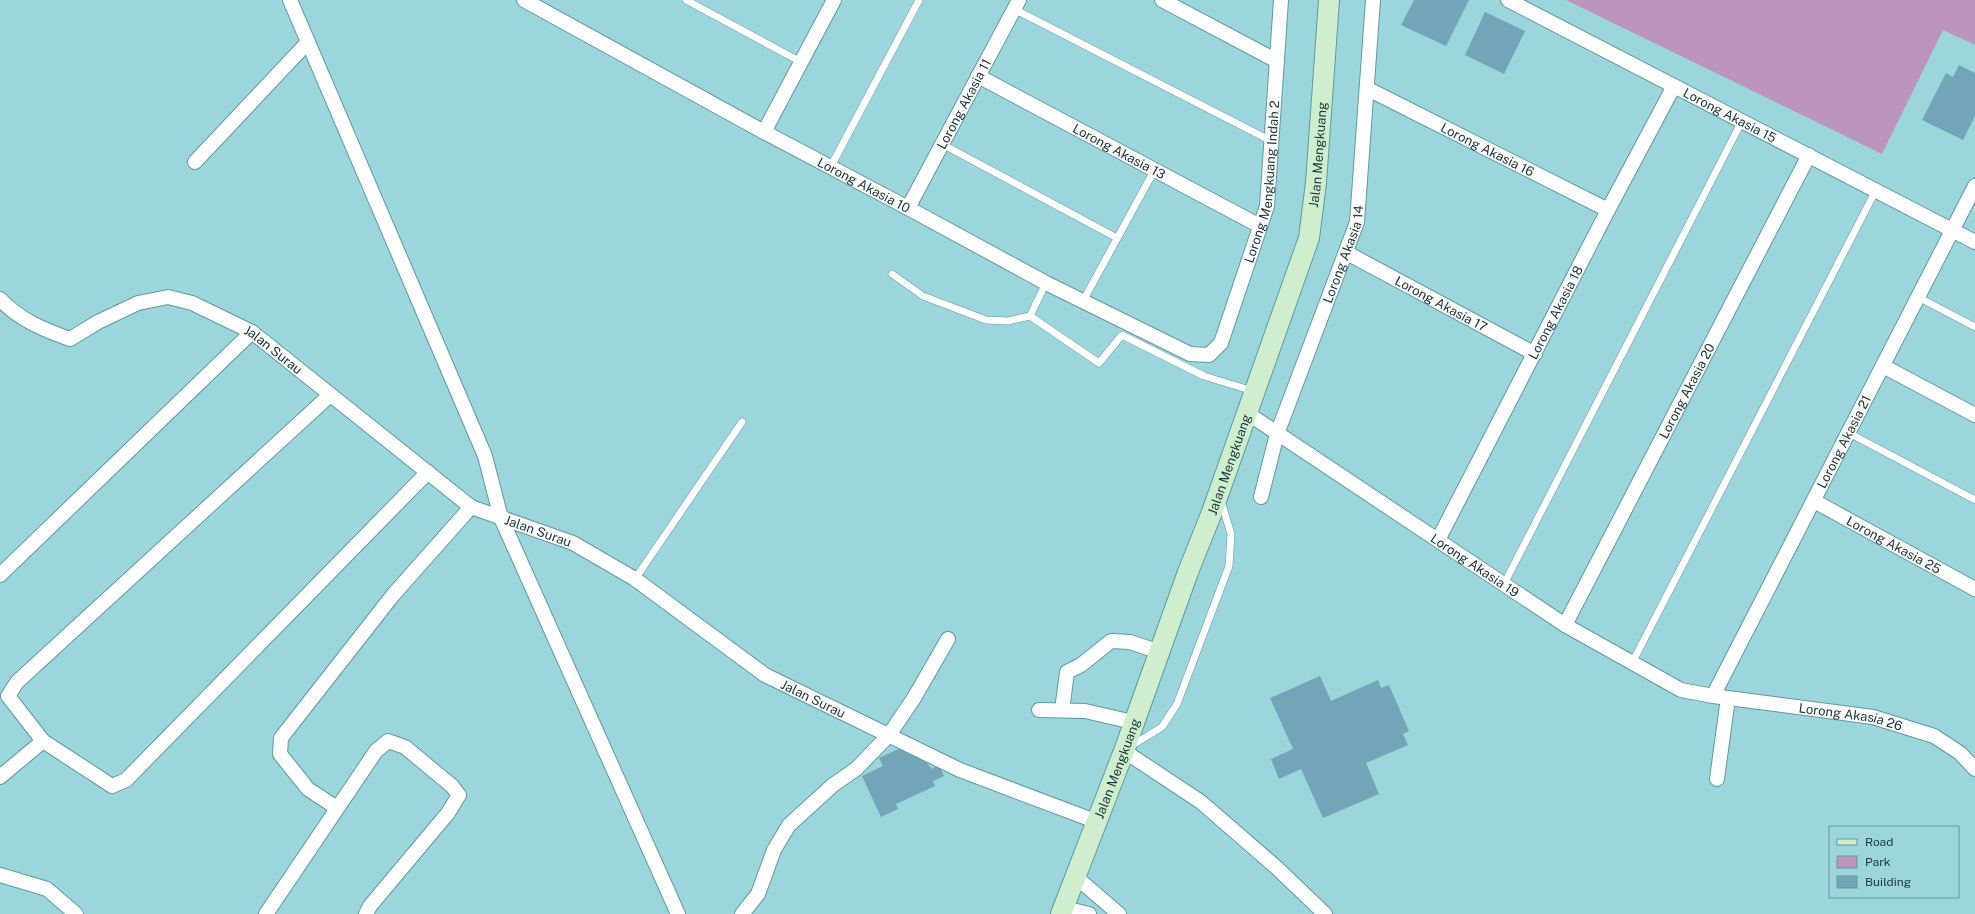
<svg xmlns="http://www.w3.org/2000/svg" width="1975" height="914" font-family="'Public Sans',sans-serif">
	<rect width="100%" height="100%" fill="#9bd6dc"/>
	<path fill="#bc95bf" d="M1566,0h409v45l-32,-15 -61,124z"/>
	<path fill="#72a5b8" d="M1414,0h55l-23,46 -45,-21z
		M1485,12l40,19 -21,43 -39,-19z
		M1959,65l16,8v43l-12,24 -41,-20 24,-47 7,4z
		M1320,676l11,25 47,-21 3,8 8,-3 20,46 -6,3 5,11 -42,18 13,31 -56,24 -22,-49 -22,10 -8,-20 22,-10 -23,-51z
		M905,746l20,11 6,12 8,-4 5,11 -11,5 2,5 -39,18 2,5 -17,8 -19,-41 21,-10 -4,-8z"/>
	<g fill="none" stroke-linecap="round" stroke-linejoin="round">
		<g stroke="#609a9f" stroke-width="8">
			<path id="lane" d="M686,0l115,62
				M1014,9l257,132
				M942,144l175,94
				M830,168l89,-168
				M892,274l31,22 63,24 22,1 22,-5 69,47 23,-28 82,41 49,15
				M1918,297l57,30
				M1083,301l72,-132
				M1030,316l16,-33
				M1849,433l126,67
				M635,579l107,-157
				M1504,584l238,-463
				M1632,663l244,-473
				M1131,746l31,-19 15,-23 52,-138 2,-32 -10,-33"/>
		</g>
		<g stroke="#609a9f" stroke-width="16">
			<g id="street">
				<path d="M290,0l195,456 16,62 177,396"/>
				<path id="s1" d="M524,0l240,132 144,76 138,75 144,71 19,1 12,-12 46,-137 14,-206"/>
				<path d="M1162,0l115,61"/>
				<path id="s2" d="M1508,0l467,242"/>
				<path id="s3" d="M978,76l282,150"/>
				<path id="s4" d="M1368,89l240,121"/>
				<path d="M764,132l70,-132"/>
				<path d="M195,162l113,-120"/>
				<path id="s5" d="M908,208l111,-208"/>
				<path id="s6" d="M1347,253l188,101"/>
				<path id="s7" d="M0,299c18,20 44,31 70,40l28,-17 40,-19 30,-6 24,6 60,29 219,175 102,36 62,36 130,96 195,95 135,51"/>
				<path d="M1883,366l92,49"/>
				<path id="s8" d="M1247,413l318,212 116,65 32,6 160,21 61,19 26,17 15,16"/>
				<path id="s9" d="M1261,497l16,-63 80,-212 16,-222"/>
				<path id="s10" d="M1814,501l161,88"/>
				<path id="s11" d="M1438,540l170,-330 66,-124"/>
				<path d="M0,575l252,-243"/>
				<path id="s12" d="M1565,625l244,-470"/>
				<path id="s13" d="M1713,696l262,-510"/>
				<path d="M1039,710l46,1 48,11"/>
				<path d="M1062,710l5,-38 14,-7 30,-24 19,1 30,10"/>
				<path d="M43,741l69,45 14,-6 302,-308"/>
				<path d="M1124,751l77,51 76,66 48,46"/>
				<path d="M0,777l43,-36 -35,-45 9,-14 312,-286"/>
				<path d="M1717,779l11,-81"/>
				<path d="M337,808l-29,-19 -28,-35 1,-16 112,-143 78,-88"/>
				<path d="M0,875l47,14 29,25"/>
				<path d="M1076,877l43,37"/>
				<path d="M1064,908l25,6"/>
				<path d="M266,914l110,-163 12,-10 17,6 47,39 7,9 -11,18 -78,93 -4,8"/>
				<path d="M742,914l16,-20 16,-44 15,-25 44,-40 23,-16 33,-34 25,-37 34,-59"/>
			</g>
		</g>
		<g stroke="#609a9f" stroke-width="22">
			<g id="secondary">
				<path id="s14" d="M1061,914l63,-163 64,-179 24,-60 97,-274 7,-55 13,-183"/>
			</g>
		</g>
		<use href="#lane" stroke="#fff" stroke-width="7"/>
		<use href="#street" stroke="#fff" stroke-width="14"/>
		<use href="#secondary" stroke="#ceeece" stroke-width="20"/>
	</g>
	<g text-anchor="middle" stroke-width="3" stroke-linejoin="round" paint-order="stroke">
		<g font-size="13" fill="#20383b" stroke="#9bd6dc">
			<text dy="5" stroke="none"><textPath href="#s5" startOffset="118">Lorong Akasia 11</textPath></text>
			<text dy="5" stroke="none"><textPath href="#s2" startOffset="250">Lorong Akasia 15</textPath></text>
			<text dy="5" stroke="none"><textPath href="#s4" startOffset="134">Lorong Akasia 16</textPath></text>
			<text dy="5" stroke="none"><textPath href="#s3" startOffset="160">Lorong Akasia 13</textPath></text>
			<text dy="5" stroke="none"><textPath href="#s14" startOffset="804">Jalan Mengkuang</textPath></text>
			<text dy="5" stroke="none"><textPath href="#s1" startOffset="958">Lorong Mengkuang Indah 2</textPath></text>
			<text dy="5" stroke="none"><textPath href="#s1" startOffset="387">Lorong Akasia 10</textPath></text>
			<text dy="5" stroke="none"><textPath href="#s9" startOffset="257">Lorong Akasia 14</textPath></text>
			<text dy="5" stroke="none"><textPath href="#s6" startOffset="107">Lorong Akasia 17</textPath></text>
			<text dy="5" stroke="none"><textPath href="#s11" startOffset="256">Lorong Akasia 18</textPath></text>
			<text dy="5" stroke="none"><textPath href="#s7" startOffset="308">Jalan Surau</textPath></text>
			<text dy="5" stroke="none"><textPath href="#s12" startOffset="264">Lorong Akasia 20</textPath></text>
			<text dy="5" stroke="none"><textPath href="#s13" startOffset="286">Lorong Akasia 21</textPath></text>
			<text dy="5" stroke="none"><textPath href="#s14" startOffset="480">Jalan Mengkuang</textPath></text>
			<text dy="5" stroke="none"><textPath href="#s7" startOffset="632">Jalan Surau</textPath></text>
			<text dy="5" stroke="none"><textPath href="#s10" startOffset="91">Lorong Akasia 25</textPath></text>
			<text dy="5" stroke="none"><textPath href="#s8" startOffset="274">Lorong Akasia 19</textPath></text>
			<text dy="5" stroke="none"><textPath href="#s7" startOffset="956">Jalan Surau</textPath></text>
			<text dy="5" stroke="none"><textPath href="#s8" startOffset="687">Lorong Akasia 26</textPath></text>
			<text dy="5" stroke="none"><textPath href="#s14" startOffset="156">Jalan Mengkuang</textPath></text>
		</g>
	</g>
	<rect x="1829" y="826" width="130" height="72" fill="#9bd6dc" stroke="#6a979c"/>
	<rect x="1837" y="839" width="20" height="6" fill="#ceeece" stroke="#6a979c"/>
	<text x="1865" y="846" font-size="12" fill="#20383b">Road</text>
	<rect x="1837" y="856" width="20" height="12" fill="#bc95bf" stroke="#6a979c"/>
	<text x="1865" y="866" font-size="12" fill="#20383b">Park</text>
	<rect x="1837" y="876" width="20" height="12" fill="#72a5b8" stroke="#6a979c"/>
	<text x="1865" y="886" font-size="12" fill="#20383b">Building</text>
</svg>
